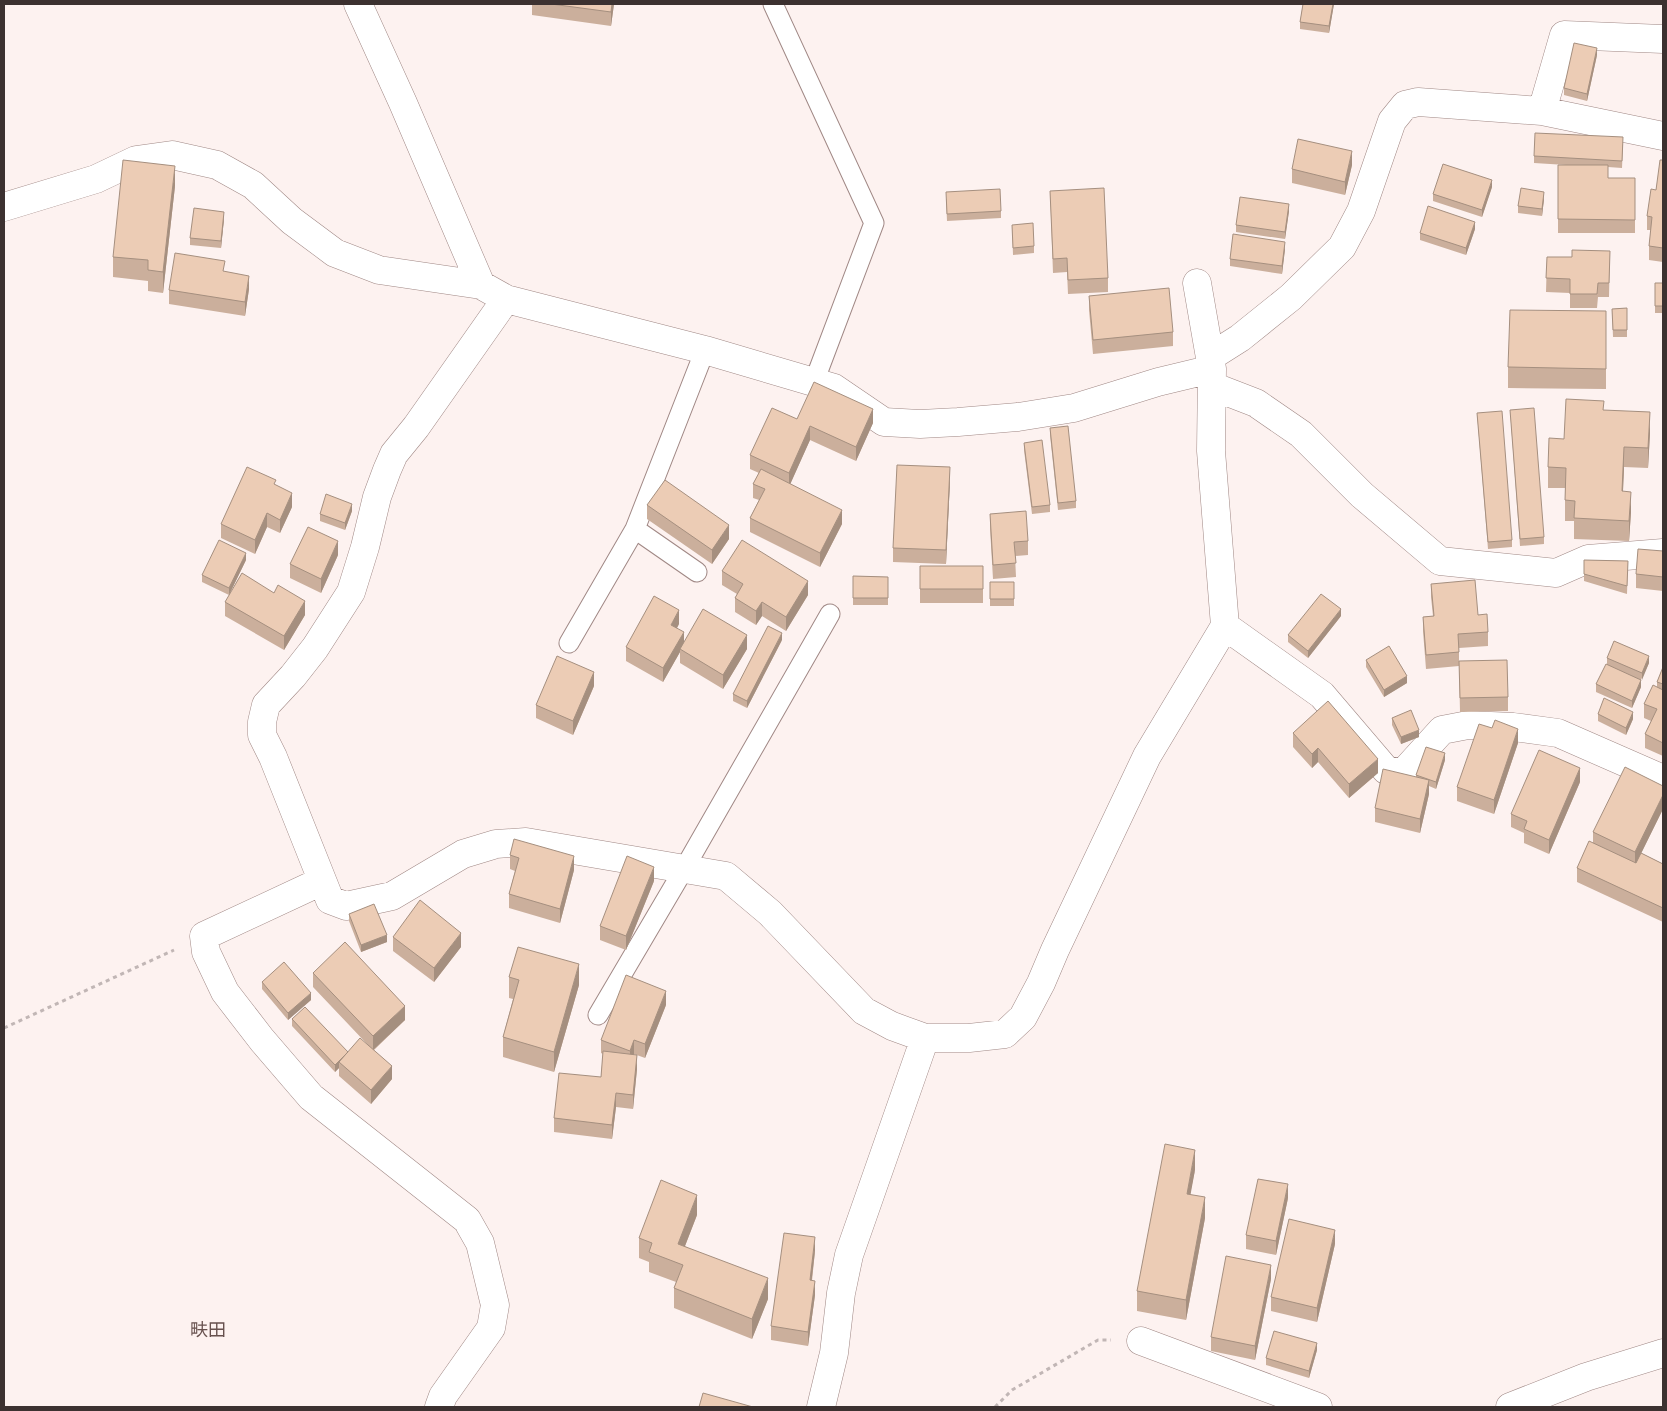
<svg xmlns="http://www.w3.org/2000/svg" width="1667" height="1411" font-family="'Open Sans','Noto Sans JP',sans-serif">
	<rect width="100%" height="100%" fill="#fdf2f0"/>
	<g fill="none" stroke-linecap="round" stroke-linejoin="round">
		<g stroke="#a08885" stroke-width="21">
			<path id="service" d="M773,4l101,219 -60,159
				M635,529l62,43
				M569,643l66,-114 70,-179
				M598,1015l86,-146 146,-255"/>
		</g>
		<g stroke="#a08885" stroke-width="29">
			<path id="minor" d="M358,4l45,99 78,182
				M1542,111l22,-76 99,4
				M4,207l92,-28 40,-19 36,-5 45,10 36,20 39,36 43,32 44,17 102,15 25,14 199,51 129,38 50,34 36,2 38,-2 60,-5 56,-9 84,-26 54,-13
				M506,299l-90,128 -22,27 -7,16 -10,27 -12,50 -14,45 -36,56 -22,28 -27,29 -4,17v13l11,22 57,143 16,6 46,-10 71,-42 33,-10 30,-2 200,34 44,37 94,98 28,15 33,12h44l36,-4 18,-17 18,-34 14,-33 92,-194 78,-130 -14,-175 1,-82 -15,-86
				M1210,357l30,-19 51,-41 51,-50 19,-36 31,-90 13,-16 13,-3 124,9 121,25
				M1212,386l44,17 45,31 61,61 78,66 116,12 32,-14 75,-6
				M1225,626l97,69 64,75 17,3 39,-43 26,-5 45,2 45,6 105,46
				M322,881l-118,55 2,16 19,40 37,48 49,57 156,123 13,23 15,62 -4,23 -48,68 -4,11
				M1141,1341l177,66
				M821,1407l13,-54 7,-60 8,-38 76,-217
				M1510,1407l76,-30 77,-24"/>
		</g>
		<path stroke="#c1b6b5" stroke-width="3" stroke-dasharray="4 4" stroke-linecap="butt" d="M4,1028l170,-78
			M995,1407l17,-17 86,-50h13"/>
		<use href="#service" stroke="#fff" stroke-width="19"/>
		<use href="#minor" stroke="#fff" stroke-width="28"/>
	</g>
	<path fill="#cbaf9c" d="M532,4h82l-3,22 -79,-11z
		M1303,4h31l-5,29 -29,-4v-7z
		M1597,55l-10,46 -23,-6v-7z
		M1623,144l-1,24 -14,-1v11h27v55h-77v-68h8l-32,-2v-7z
		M1663,160v102l-14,-2v-14l2,-16h-4v-14l9,-26z
		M1352,165l-7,30 -53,-12v-14z
		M175,186l-12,107 -15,-2v-10l-35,-4v-20z
		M1492,187l-10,30 -49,-16v-7z
		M1050,191l58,87v14l-40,2 -1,-22 -14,1z
		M946,199l55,12v7l-54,3z
		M1544,199l-2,17 -24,-3v-7z
		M1289,211l-4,28 -49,-7v-7z
		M224,219l-3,29 -31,-3v-7z
		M1012,225l22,21v7l-21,2z
		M1475,229l-9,26 -46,-15v-7z
		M1285,249l-3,25 -52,-8v-7z
		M1610,251l-1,46h-11l-1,11h-27v-15l-24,-1 1,-35h25z
		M225,272l24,17 -4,27 -76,-12v-14z
		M1655,283h8v30h-8z
		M1089,296l84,36v14l-80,8 -4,-44z
		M1627,308v29h-14l-1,-28z
		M1606,311v78l-98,-1v-21z
		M1510,410l34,127v7l-24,2z
		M1604,410l46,23 -2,35 -24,-1 -1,25 8,20 -2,29 -55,-2v-18h-9v-33h-17v-21l16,-28z
		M1477,413l35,127v7l-24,2z
		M797,419l76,4 -17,38 -46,-21 -20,44 52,40 -22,43 -70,-35v-14l9,-18 -6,-2v-14l6,-11 -9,-4v-14z
		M1050,428l26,73v7l-18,2 -8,-75z
		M1024,443l26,62v7l-18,2 -8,-64z
		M950,481l-4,83 -53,-2v-14z
		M276,485l16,22 -12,26 -13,-6 -12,27 -34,-16v-14z
		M647,505l82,34 -17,25 -65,-45z
		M352,511l-7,19 -25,-9v-7z
		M990,514l38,27v14l-13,1 1,21 -23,2 -3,-51z
		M1663,551v40l-27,-3v-14z
		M338,555l-17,38 -31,-15v-14z
		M246,560l-17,35 -27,-13v-7z
		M1584,560l44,1 -1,33 -43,-13z
		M920,566h63v37h-63z
		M722,571l86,24 -22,36 -24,-15 -6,9 -21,-13v-14l2,-4 -15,-9z
		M853,576l35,1v28h-35z
		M990,582h24v24h-24z
		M1431,584l47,31 10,17v14l-29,2v13l49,36v14l-48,1 -1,-46 -33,3 -3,-38v-14l10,-1 -2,-19z
		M274,593l31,22 -21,35 -59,-34v-14z
		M1341,616l-33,42 -20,-16v-7z
		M679,624l-2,4 7,15 63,6 -24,40 -43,-26v-11l-17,30 -37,-21v-14z
		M782,640l-35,68 -14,-7v-7z
		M1607,658l42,5 -8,17v7l-9,21 -36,-16v-8l11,-20z
		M1366,660l41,23 -23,14 -18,-30z
		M1663,667v89l-18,-8v-14l6,-13 -7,-3v-14l13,-17v-5z
		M594,686l-21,49 -37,-17v-13z
		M1598,714l35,5 -7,16 -28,-14z
		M1392,718l27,19 -18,7 -9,-19z
		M1492,728l26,15 -24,71 -37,-13v-14z
		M1293,733l85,40 -29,25 -31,-36 -6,6 -19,-21z
		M1445,760l-9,29 -7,-3v8l-9,39 -45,-11v-14l41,-31v-2z
		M1580,782l-31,72 -25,-11v-10l-13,-6v-13z
		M1663,786v23l-22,44 22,11v58l-86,-40v-14l16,-25v-11z
		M510,855l64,15 -14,53 -51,-15v-14l6,-23 -5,-2z
		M654,881l-28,69 -26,-10v-14z
		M349,914l38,28 -26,10 -12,-31z
		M393,937l68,10 -27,35 -41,-31z
		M313,973l92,47 -31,30 18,29 -21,25 -32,-28v-8l-4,4 -43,-46v-7l56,33 20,-7 -55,-58z
		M509,977l70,8 -25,87 -51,-15v-20l10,-38 -4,-1z
		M262,982l49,18 -23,20 -26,-31z
		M666,1005l-21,53 -11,-4v1l3,14 -4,40 -17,-2 -4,32 -58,-7v-14l47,-41 2,-23 -2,-1v-13z
		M1195,1170l-5,24 15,24 -19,102 -49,-9v-20z
		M1288,1198l-12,57 -30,-6v-14z
		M697,1215l-12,31 83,53 -16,40 -78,-31v-20l2,-6 -27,-10v-10l-10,-4v-20z
		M1335,1244l-18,78 -46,-11v-14z
		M815,1251l-3,30 3,14 -7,51 -37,-6v-14z
		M1271,1279l-16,81 -44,-9v-14z
		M1317,1350l-8,28 -43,-13v-7z"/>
	<path fill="#a58f7f" d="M612,4h2l-3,22v-14z
		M1333,4h1l-5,29v-7z
		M1597,48v7l-10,46v-7z
		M1352,151v14l-7,30v-13z
		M175,166v20l-12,107v-21z
		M1492,180v7l-10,30v-7z
		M1544,192v7l-2,17v-7z
		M1289,204v7l-4,28v-7z
		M224,212v7l-3,29v-7z
		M1475,222v7l-9,26v-7z
		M1285,242v7l-3,25v-8z
		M249,276v13l-4,27v-14z
		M873,409v14l-17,38v-14z
		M1650,412v21l-2,35v-20z
		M810,426v14l-21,47v-14z
		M1624,447v20l-2,45v-21z
		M950,467v14l-4,83v-14z
		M1631,492v20l-2,29v-20z
		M292,493v14l-12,26v-13z
		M352,504v7l-7,19v-7z
		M842,510v14l-22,43v-14z
		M267,513v14l-12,27v-14z
		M729,525v14l-17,25v-14z
		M338,541v14l-17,38v-14z
		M246,553v7l-17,35v-7z
		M808,581v14l-22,36v-14z
		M305,601v14l-21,35v-14z
		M762,602v14l-6,9v-14z
		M1341,609v7l-33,42v-7z
		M679,610v14l-8,15v-14z
		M684,632v14l-4,3v3l-17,30v-14z
		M782,633v7l-35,68v-7z
		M747,635v14l-24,40v-14z
		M1649,656v7l-7,17v-7z
		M594,672v14l-21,49v-14z
		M1407,676v7l-23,14v-7z
		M1641,680v7l-9,21v-7z
		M1633,712v7l-7,16v-7z
		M1518,729v14l-24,71v-14z
		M1419,730v7l-18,7v-7z
		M1318,748v14l-6,6v-14z
		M1445,753v7l-9,29v-7z
		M1378,759v14l-29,25v-14z
		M1580,768v14l-31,72v-14z
		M1429,780v14l-9,39v-14z
		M1663,795v14l-28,57v-14z
		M574,856v14l-14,53v-14z
		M654,867v14l-28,69v-14z
		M461,933v14l-27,35v-14z
		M387,935v7l-26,10v-7z
		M579,964v21l-25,87v-20z
		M666,991v14l-21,53v-14z
		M311,993v7l-23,20v-7z
		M405,1006v14l-32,30v-14z
		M634,1040v14l-4,11v-14z
		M348,1053l-9,9v6l-4,4v-7z
		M637,1055v14l-4,40v-14z
		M392,1066v13l-21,25v-14z
		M616,1093v14l-4,32v-14z
		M1195,1150v20l-8,44v-20z
		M1288,1184v14l-12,57v-14z
		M697,1195v20l-19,49v-20z
		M1205,1197v21l-19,102v-20z
		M1335,1230v14l-18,78v-14z
		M815,1237v14l-5,43v-14z
		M1271,1265v14l-16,81v-14z
		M768,1278v21l-16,40v-20z
		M815,1281v14l-7,51v-14z
		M1317,1343v7l-8,28v-7z"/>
	<path fill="#ecccb5" stroke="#a58f7f" d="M551,4h61l-1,8z
		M1303,4h30l-4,22 -29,-4z
		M1574,43l23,5 -10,46 -23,-6z
		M1535,133l88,4 -1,24 -88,-5z
		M1298,139l54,12 -7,31 -53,-13z
		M123,160l52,6 -12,106 -15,-2v-10l-35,-3z
		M1660,160h3v88l-14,-2 3,-29 -5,-1 4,-27 5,1z
		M1443,164l49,16 -10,30 -49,-16z
		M1558,165h50v13h27v42l-77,-1z
		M1104,188l4,90 -40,2 -1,-22 -14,1 -3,-68z
		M1521,188l23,4 -2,17 -24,-3z
		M1000,189l1,22 -54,3 -1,-22z
		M1240,197l49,7 -4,28 -49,-7z
		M1428,206l47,16 -9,26 -46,-15z
		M194,208l30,4 -3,29 -31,-3z
		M1033,223l1,23 -21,2 -1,-23z
		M1233,234l52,8 -3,24 -52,-7z
		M1572,250l38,1 -1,32h-11l-1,11h-27v-15l-24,-1 1,-21h25z
		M175,253l50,8 -2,10 26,5 -4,26 -76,-12z
		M1655,283h8v23h-8z
		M1169,288l4,44 -80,8 -4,-44z
		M1627,308v22h-14l-1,-21z
		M1510,310l96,1v58l-98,-2z
		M814,382l59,27 -17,38 -46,-21 -21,47 -39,-18 22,-47 25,11z
		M1566,399l38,2 -1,9 47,2 -2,36 -24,-1 -2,44 9,1 -2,29 -55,-3 1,-17 -10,-1 1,-32 -18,-1 1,-29 15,1z
		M1534,408l10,129 -24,2 -10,-129z
		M1502,411l10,129 -24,2 -11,-129z
		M1068,426l8,75 -18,2 -8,-75z
		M1042,440l8,65 -18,2 -8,-64z
		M897,465l53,2 -4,83 -53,-2z
		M247,467l29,13 -2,4 18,9 -12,27 -13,-7 -12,27 -34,-16z
		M761,469l81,41 -22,43 -70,-35 15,-29 -12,-5z
		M665,480l64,45 -17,25 -65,-45z
		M326,494l26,10 -7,19 -25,-9z
		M1026,511l2,30 -14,1 2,21 -23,2 -3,-51z
		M308,527l30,14 -17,38 -31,-15z
		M219,540l27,13 -17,35 -27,-13z
		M742,540l66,41 -22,36 -24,-15 -6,9 -21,-13 8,-14 -21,-13z
		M1638,549l25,2v26l-27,-3z
		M1584,560l44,1 -1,25 -43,-12z
		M920,566h63v23h-63z
		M242,573l32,20 4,-8 27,16 -21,35 -59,-34z
		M853,576l35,1v21h-35z
		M1475,580l3,35 9,-1 1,18 -30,2 1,18 -33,3 -3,-38 11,-1 -3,-32z
		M990,582h24v17h-24z
		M1321,594l20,15 -33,42 -20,-16z
		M654,596l25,14 -8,15 13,7 -21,36 -37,-21z
		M703,609l44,26 -24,40 -43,-26z
		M768,626l14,7 -35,68 -14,-7z
		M1614,641l35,15 -7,17 -35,-15z
		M1389,646l18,30 -23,14 -18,-30z
		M557,656l37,16 -21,49 -37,-16z
		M1507,660l1,37 -48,1 -1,-37z
		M1606,664l35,16 -9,21 -36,-17z
		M1663,667v17l-6,-2z
		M1653,685l10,5v53l-18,-9 12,-25 -13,-5z
		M1604,698l29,14 -7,16 -28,-14z
		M1328,701l50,58 -29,25 -31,-36 -6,6 -19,-21z
		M1411,710l8,20 -18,7 -9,-19z
		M1495,720l23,9 -24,71 -37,-13 22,-63 13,4z
		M1426,747l19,6 -9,29 -20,-7z
		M1539,750l41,18 -31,72 -25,-11 3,-8 -16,-7z
		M1625,767l38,19v9l-28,57 -42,-20z
		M1383,769l46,11 -9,39 -45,-11z
		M514,839l60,17 -14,53 -51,-15 10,-36 -9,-3z
		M1589,841l47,22 5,-10 22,11v44l-86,-40z
		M627,856l27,11 -28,69 -26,-10z
		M420,900l41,33 -27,35 -41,-31z
		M374,904l13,31 -26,10 -12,-31z
		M345,942l60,64 -32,30 -60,-63z
		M518,947l61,17 -25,88 -51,-15 16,-57 -10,-3z
		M284,962l27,31 -23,20 -26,-31z
		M626,975l40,16 -21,53 -11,-4 -4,11 -29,-11z
		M305,1007l43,45 -13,13 -43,-46z
		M360,1038l32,28 -21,24 -32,-28z
		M603,1051l34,4 -4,40 -17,-2 -4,32 -58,-7 5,-45 42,4z
		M1165,1144l30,6 -8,44 18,3 -19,103 -49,-9z
		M1258,1179l30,5 -12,57 -30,-6z
		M661,1180l36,15 -19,49 90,34 -16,41 -78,-31 9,-23 -34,-13 3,-9 -13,-5z
		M1289,1219l46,11 -18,78 -46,-11z
		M784,1233l31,4 -5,43 5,1 -7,51 -37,-6z
		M1226,1256l45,9 -16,81 -44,-9z
		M1274,1331l43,12 -8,28 -43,-13z
		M703,1393l50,14h-54z"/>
	<g text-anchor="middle" stroke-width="4" stroke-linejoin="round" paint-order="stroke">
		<g font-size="18" fill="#67514e" stroke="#fdf2f0">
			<text x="208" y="1336">畉田</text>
		</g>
	</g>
	<rect width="1667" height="1411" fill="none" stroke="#3c3130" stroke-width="10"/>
</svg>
